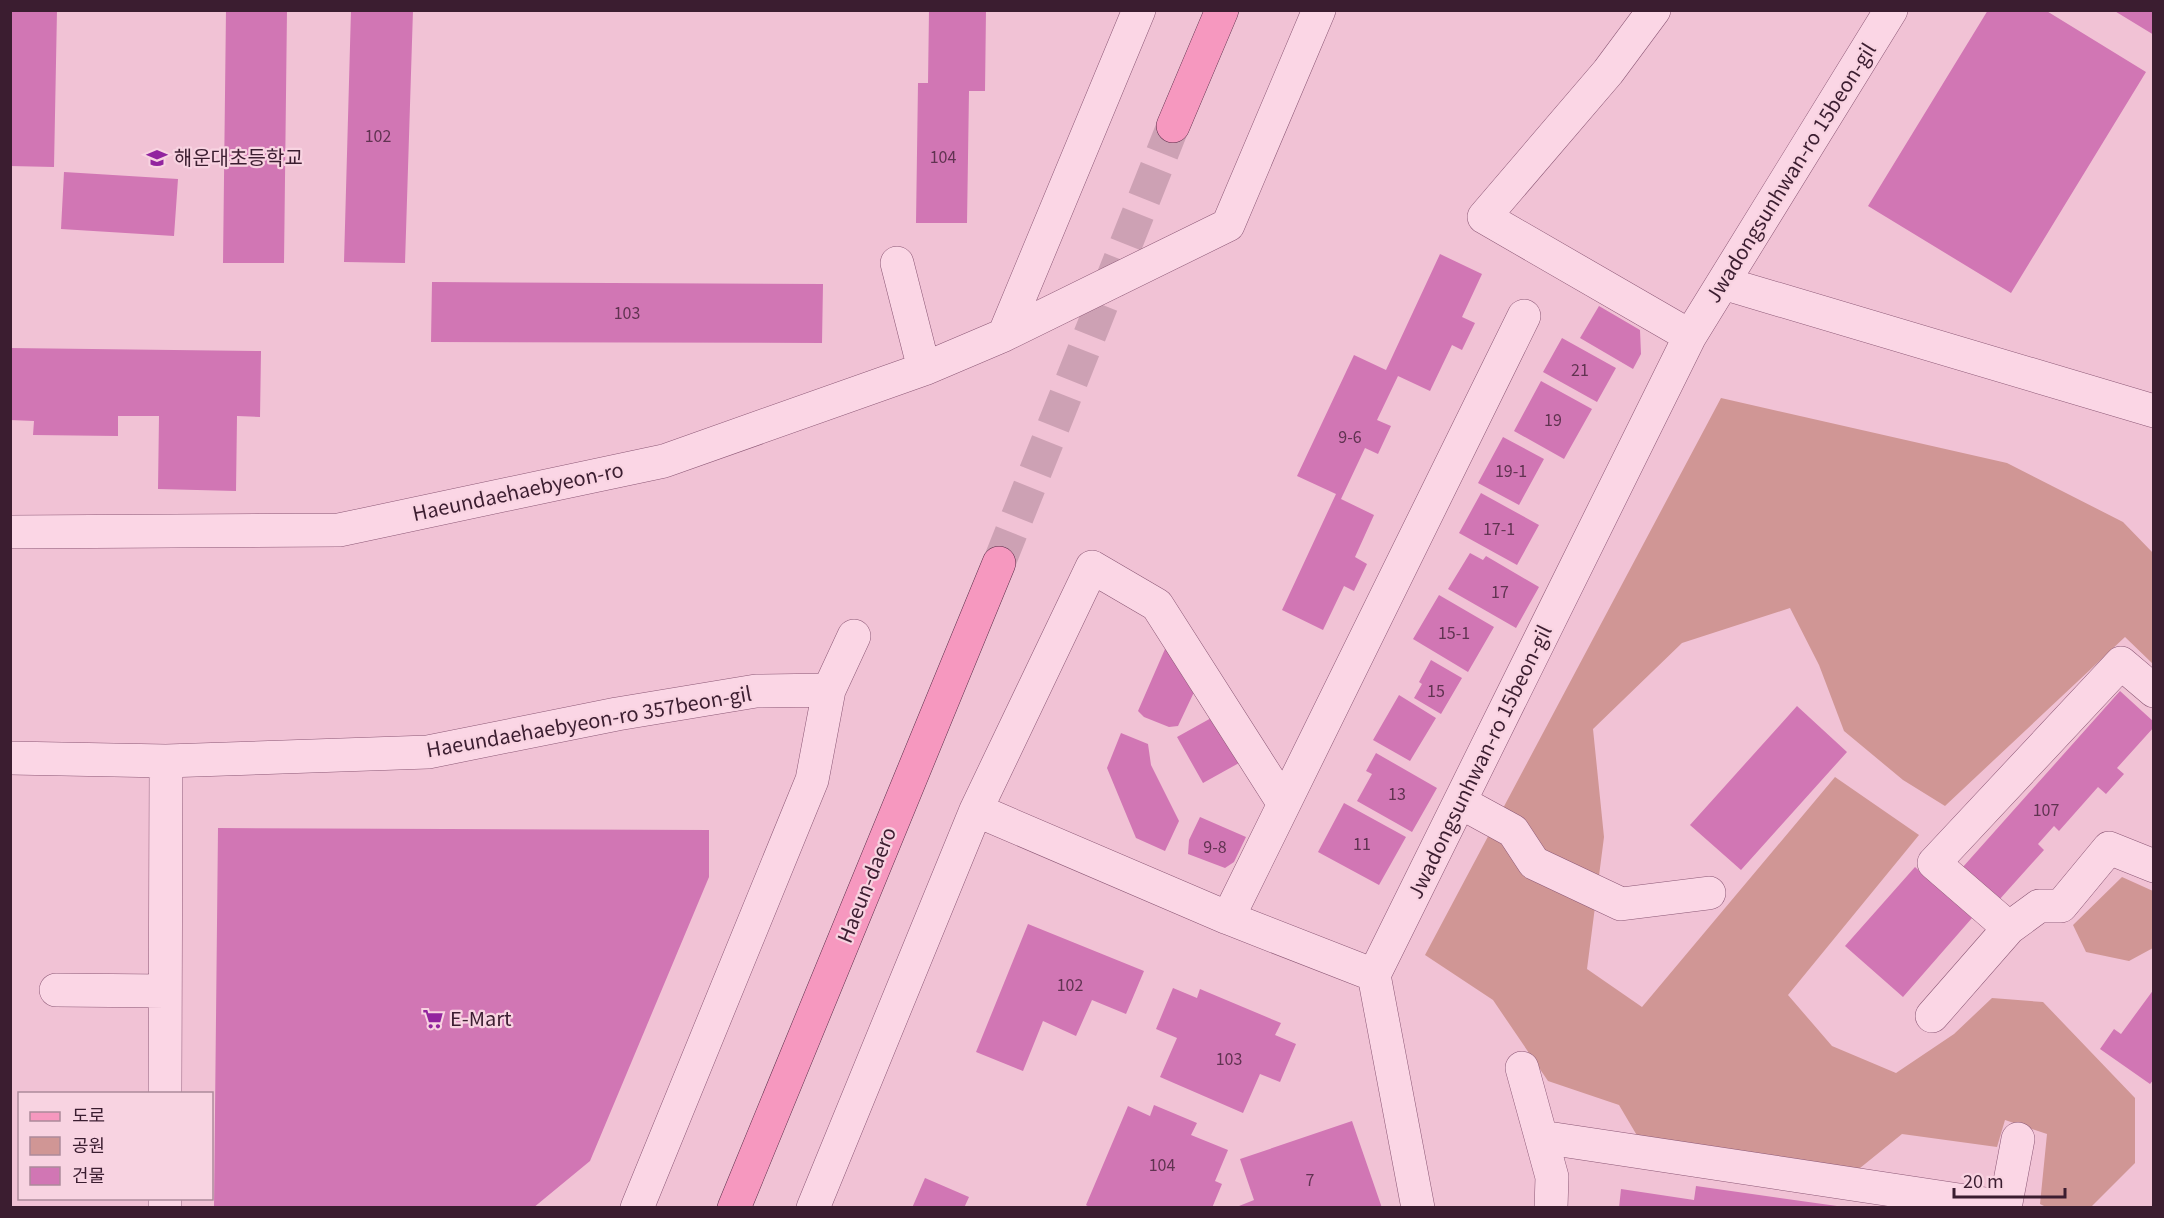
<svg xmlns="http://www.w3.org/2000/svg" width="2164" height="1218" font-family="Georgia,'Noto Sans KR',serif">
	<rect width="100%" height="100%" fill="#f1c2d5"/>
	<path fill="#d09695" d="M1721,398l286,65 116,59 30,31v111l-28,-27 -180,169 -42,-26 -59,-49 -25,-66 -29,-57 -108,35 -89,86 11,108 -17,132 55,38 193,-230 84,58 -131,160 44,51 64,27 58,-39 38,-36 51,4 92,96v65l-44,44h-45l-6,-3 7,-70 -42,-14 -8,27 -95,-13 -58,47 -202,-37 -23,-39 -71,-24 -55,-81 -68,-45z
		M2122,877l31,14v57l-24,13 -43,-9 -13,-27z"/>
	<path fill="#d176b4" d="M10,10h47l-3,157 -44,-1z
		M226,10h61l-3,253h-61z
		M351,10h62l-8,253 -61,-1z
		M929,10h57l-1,81h-16l-2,132h-51l2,-140h10z
		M1988,10h57l101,62 -135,221 -143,-87z
		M2113,10h41v25z
		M64,172l114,7 -4,57 -113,-7z
		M1440,254l42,20 -20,43 13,6 -13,27 -10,-5 -22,46 -32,-15 -21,44 14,6 -13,28 -13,-6 -24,51 33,16 -19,42 12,7 -13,27 -10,-5 -21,44 -41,-20 54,-116 -39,-18 57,-121 32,15z
		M432,282l391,2 -1,59 -391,-1z
		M1599,306l41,24 1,24 -8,15 -53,-31z
		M1562,338l54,30 -19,34 -54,-30z
		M10,348l251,3 -1,66 -23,-1 -1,75 -78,-2 1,-73h-41v20l-85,-1 1,-14 -24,-1z
		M1541,381l51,28 -28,50 -50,-28z
		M1503,437l41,22 -25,46 -41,-22z
		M1481,493l58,32 -22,40 -58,-32z
		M1470,553l13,7 3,-4 53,31 -23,41 -68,-39z
		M1439,595l55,32 -26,45 -55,-33z
		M1165,649l8,3 22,38 -17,36 -9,1 -25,-10 -6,-6z
		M1431,660l31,18 -21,36 -27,-16 8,-14 -3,-2z
		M2120,691l34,31v5l-37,41 7,6 -18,20 -8,-7 -39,44 -5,-5 -16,18 6,6 -45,50 -37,-32z
		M1399,695l37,23 -26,43 -37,-21z
		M1797,706l50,46 -106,118 -51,-45z
		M1213,717l26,46 -36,20 -26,-46z
		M1121,733l27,11 3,21 28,56 -14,30 -29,-13 -29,-70z
		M1376,753l61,35 -25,44 -55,-31 15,-27 -6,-3z
		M1344,803l62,34 -27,48 -61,-33z
		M1200,817l46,20 -12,25 -9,6 -37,-14 1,-14z
		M218,828l491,2v47l-119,284 -57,47h-319z
		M1915,867l57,51 -69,79 -58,-51z
		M1028,924l116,47 -18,43 -34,-14 -16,36 -33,-15 -20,50 -47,-19z
		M1173,988l24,10 3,-9 81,34 -6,12 21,9 -16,38 -20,-8 -17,39 -83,-36 17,-39 -21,-9z
		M2154,989v90l-4,5 -50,-35 14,-20 7,5z
		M1154,1105l43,18 -6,12 37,15 -13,31 7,3 -10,24h-121l-5,-3 42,-99 22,10z
		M1352,1121l30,87h-142l-1,-2 15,-6 -14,-41z
		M925,1178l44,19 -5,11h-52z
		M1696,1186l141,20v2h-218l2,-19 73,11z"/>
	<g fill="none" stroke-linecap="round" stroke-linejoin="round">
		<path stroke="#cda1b4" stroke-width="33" stroke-dasharray="33 16" stroke-linecap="butt" d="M999,563l174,-437"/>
		<g stroke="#8c5876" stroke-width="34">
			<path id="minor" d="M1654,10l-46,62 -124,145 206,119
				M897,263l27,106
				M1723,283l431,128
				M1004,335l135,-325
				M10,532l329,-2 325,-69 260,-92 80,-34 224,-110 91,-215
				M829,690l25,-54
				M10,758l156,3 262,-9 189,-38 139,-23 73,-1 -17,90 -175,428
				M1460,802l53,29 21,32 87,41 88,-11
				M976,810l116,-243 65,38 127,199
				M1228,918l296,-602
				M2009,928l-75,-65 187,-200 33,28
				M56,990l109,1
				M1932,1016l77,-88 30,-22h22l48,-58 45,18
				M1522,1068l30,109 -1,31
				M165,1094l1,-333
				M1541,1137l464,70
				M165,1198v10
				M813,1208l163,-398 252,108 146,57
				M1418,1208l-44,-233 316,-639 201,-326
				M2005,1208l13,-69"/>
		</g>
		<g stroke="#5a2d49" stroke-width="34">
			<path id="major" d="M1173,126l49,-116
				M734,1208l265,-645"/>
		</g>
		<use href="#minor" stroke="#fbd6e5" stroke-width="33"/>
		<use href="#major" stroke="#f698bf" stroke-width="33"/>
	</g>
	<defs>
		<g id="school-bare" transform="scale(1.62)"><path d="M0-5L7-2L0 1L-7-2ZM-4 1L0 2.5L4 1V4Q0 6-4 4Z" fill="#92249f" stroke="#f8d3e1" stroke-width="2.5" paint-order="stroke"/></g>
		<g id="supermarket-bare" transform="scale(1.62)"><path d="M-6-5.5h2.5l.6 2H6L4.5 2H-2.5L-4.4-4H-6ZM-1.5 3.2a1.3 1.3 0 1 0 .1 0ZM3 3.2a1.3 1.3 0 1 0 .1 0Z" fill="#92249f" stroke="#f8d3e1" stroke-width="2.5" paint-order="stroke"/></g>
	</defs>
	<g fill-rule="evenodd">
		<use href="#school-bare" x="157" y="158"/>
		<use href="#supermarket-bare" x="433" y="1019"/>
	</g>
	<g text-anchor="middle" stroke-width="4.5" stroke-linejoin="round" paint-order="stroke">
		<g font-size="16" fill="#603351">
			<text x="378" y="142">102</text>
			<text x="943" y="163">104</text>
			<text x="627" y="319">103</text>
			<text x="1580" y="376">21</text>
			<text x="1553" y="426">19</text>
			<text x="1350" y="443">9-6</text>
			<text x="1511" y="477">19-1</text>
			<text x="1499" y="535">17-1</text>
			<text x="1500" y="598">17</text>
			<text x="1454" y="639">15-1</text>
			<text x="1436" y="697">15</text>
			<text x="1397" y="800">13</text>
			<text x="2046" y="816">107</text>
			<text x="1362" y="850">11</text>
			<text x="1215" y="853">9-8</text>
			<text x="1070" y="991">102</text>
			<text x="1229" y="1065">103</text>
			<text x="1162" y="1171">104</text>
			<text x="1310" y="1186">7</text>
		</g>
		<g font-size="20" fill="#3b1d30" stroke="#f8d3e1" text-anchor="start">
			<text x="174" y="165">해운대초등학교</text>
			<text x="450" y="1026">E-Mart</text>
		</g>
		<g font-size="20" fill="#3b1d30" stroke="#f8d3e1">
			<text transform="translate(1791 173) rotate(-58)" y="7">Jwadongsunhwan-ro 15beon-gil</text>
			<text transform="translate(518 492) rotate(-12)" y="7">Haeundaehaebyeon-ro</text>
			<text transform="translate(589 722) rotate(-10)" y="7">Haeundaehaebyeon-ro 357beon-gil</text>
			<text transform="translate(1480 762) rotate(-64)" y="7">Jwadongsunhwan-ro 15beon-gil</text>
			<text transform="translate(867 885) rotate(-68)" y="7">Haeun-daero</text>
		</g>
	</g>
	<rect width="2164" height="1218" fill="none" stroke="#3b1d30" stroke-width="24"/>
	<rect x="18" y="1092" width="195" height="108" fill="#f8d3e1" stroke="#ac8a9a" stroke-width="1.5"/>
	<rect x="30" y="1112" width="30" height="9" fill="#f698bf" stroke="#ac8a9a" stroke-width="1.5"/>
	<text x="72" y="1122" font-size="18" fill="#3b1d30">도로</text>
	<rect x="30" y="1137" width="30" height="18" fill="#d09695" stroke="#ac8a9a" stroke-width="1.5"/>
	<text x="72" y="1152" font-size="18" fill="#3b1d30">공원</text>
	<rect x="30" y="1167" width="30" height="18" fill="#d176b4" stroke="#ac8a9a" stroke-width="1.5"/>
	<text x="72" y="1182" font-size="18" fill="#3b1d30">건물</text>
	<path d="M1954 1188v9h111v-9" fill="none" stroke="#3b1d30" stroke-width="3"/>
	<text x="1963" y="1188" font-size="18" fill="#3b1d30" stroke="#f8d3e1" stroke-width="4.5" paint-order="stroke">20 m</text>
</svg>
